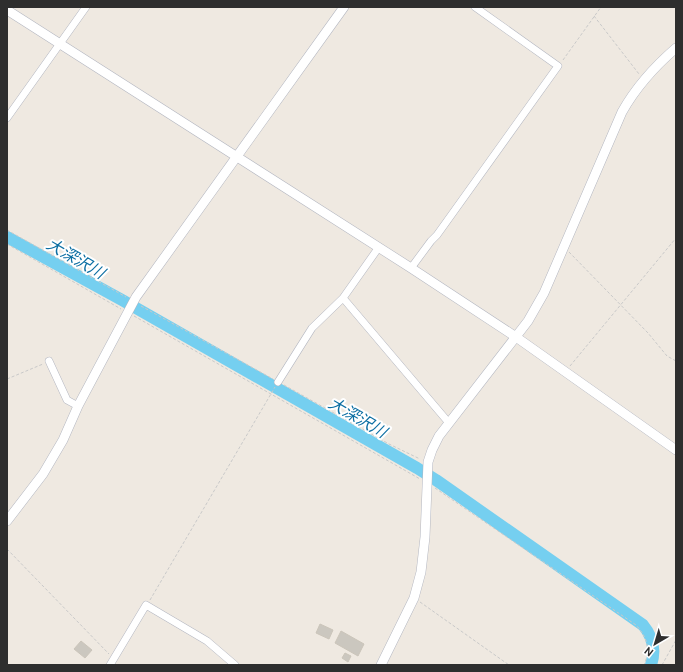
<svg xmlns="http://www.w3.org/2000/svg" width="683" height="672" font-family="Cabin,'Noto Sans JP',sans-serif">
	<rect width="100%" height="100%" fill="#efe9e1"/>
	<g fill="none" stroke-linecap="round" stroke-linejoin="round">
		<path stroke="#75cff0" stroke-width="12" d="M7,237l115,63 295,168 19,12 207,145c10,12 13,25 8,40"/>
	</g>
	<path fill="#cbc7bf" stroke="#cbc5ba" d="M320,624l13,6 -4,9 -13,-6z
		M341,631l23,13 -6,12 -23,-13z
		M81,641l11,9 -7,8 -11,-9z
		M345,653l6,3 -3,6 -6,-4z"/>
	<g fill="none" stroke-linecap="round" stroke-linejoin="round">
		<g stroke="#b4b7c1" stroke-width="8">
			<path id="street" d="M7,118l79,-111
				M411,268l20,-27 6,-6 121,-169 -83,-59
				M343,298l106,125
				M49,361l18,39 11,6
				M278,382l34,-54 31,-30 36,-51
				M110,665l36,-60 61,36 28,24"/>
		</g>
		<g stroke="#b4b7c1" stroke-width="10">
			<path id="secondary" d="M7,10l404,258 105,69 160,113
				M7,521l36,-47 20,-34 15,-34 58,-109 208,-290
				M381,665l33,-67 7,-26 4,-35 3,-75 4,-12 7,-14 89,-115 16,-28 78,-181c14,-25 32,-45 54,-64"/>
		</g>
		<path stroke="#c9c9c9" stroke-width="1" stroke-dasharray="3 2" stroke-linecap="butt" d="M594,16l45,58
			M563,60l38,-53
			M7,230l119,67
			M7,244l114,65
			M569,252l79,81 19,23 9,5
			M141,306l132,73
			M134,316l286,163
			M570,366l106,-128
			M7,379l36,-15
			M284,385l105,59 31,15
			M435,488l201,137c11,12 15,24 8,40
			M7,549l102,105
			M150,600l125,-213
			M420,602l89,63
			M662,665l14,-25"/>
		<use href="#street" stroke="#fff" stroke-width="7"/>
		<use href="#secondary" stroke="#fff" stroke-width="9"/>
	</g>
	<g text-anchor="middle" stroke-width="4" stroke-linejoin="round" paint-order="stroke">
		<g font-size="16" font-style="italic" fill="#0d6fa3" stroke="#fff">
			<text transform="translate(76 258) rotate(30)" y="6">大深沢川</text>
			<text transform="translate(358 417) rotate(30)" y="6">大深沢川</text>
		</g>
	</g>
	<rect width="683" height="672" fill="none" stroke="#2e2e2e" stroke-width="16"/>
	<g transform="translate(655 644) rotate(218)" stroke="#ffffff" stroke-width="3" paint-order="stroke">
	<path d="M0-3L7 15L0 10L-7 15Z" fill="#2e2e2e"/>
	<text y="-6" font-size="11" font-weight="bold" text-anchor="middle" fill="#2e2e2e">N</text>
	</g>
</svg>
